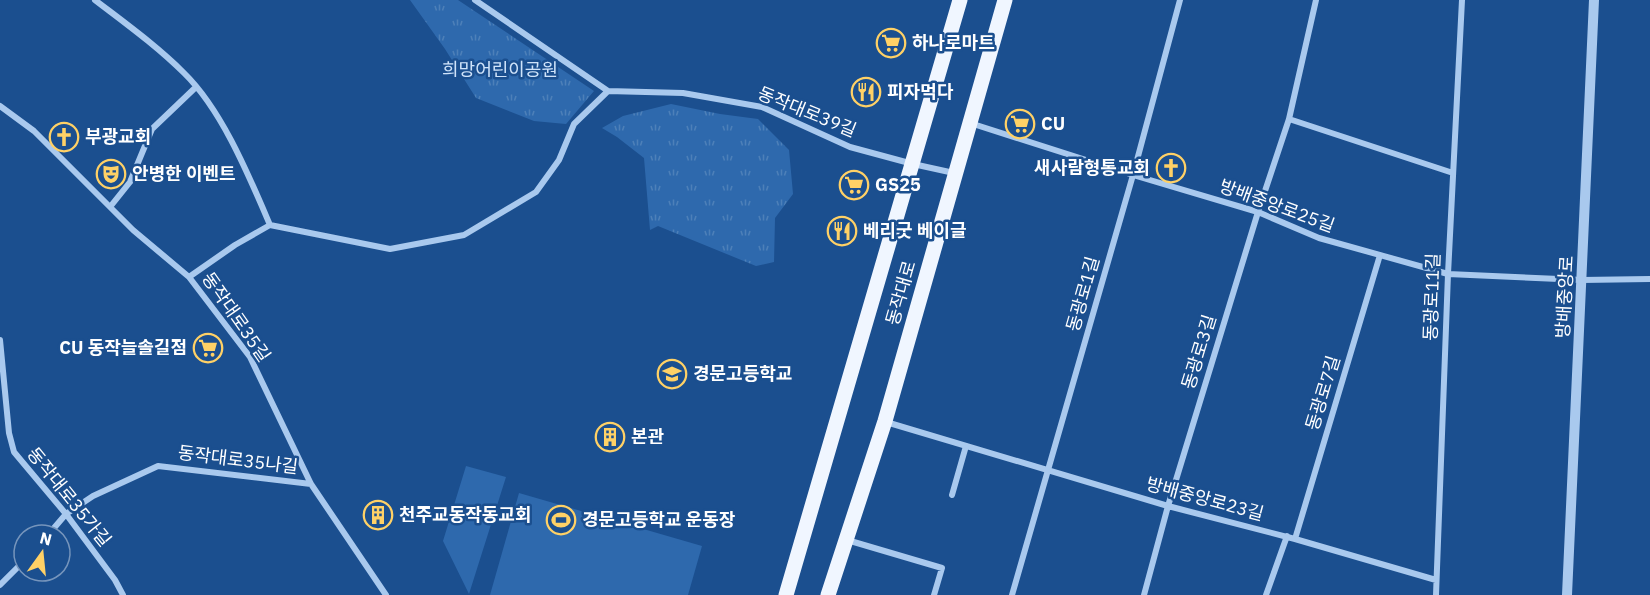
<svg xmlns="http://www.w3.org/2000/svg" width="1650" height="595" font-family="'IBM Plex Sans','Noto Sans KR',sans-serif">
	<defs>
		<pattern id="park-tufts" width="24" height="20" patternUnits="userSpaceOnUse" patternTransform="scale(1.5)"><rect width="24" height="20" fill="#2e69ad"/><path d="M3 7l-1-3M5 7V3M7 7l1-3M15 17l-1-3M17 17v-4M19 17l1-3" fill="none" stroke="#4d80b9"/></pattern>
	</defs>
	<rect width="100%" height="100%" fill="#1b4f8f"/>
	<path fill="#2e69ad" d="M466,466l40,11 -37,117 -26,-53z
		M519,493l183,53 -14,49h-198z"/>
	<path fill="url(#park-tufts)" d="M410,0h48l136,91 -28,33 -32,-3 -58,-23 -31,-49z
		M671,104l49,10 38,5 31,31 4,44 -18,24 -1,44 -18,4 -98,-40 -8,4 -6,-72 -27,-21 -15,-9 21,-12z"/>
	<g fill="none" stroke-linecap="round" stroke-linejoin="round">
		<path stroke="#a9c9ee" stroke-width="6" d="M95,0c30,23 62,46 89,73 38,37 65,103 86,152
			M475,0l133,91
			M608,91l75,2 79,14 88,40 63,17 41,9
			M0,106l34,25 99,99 56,47 61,80 61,127 75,111
			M1289,119l164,54
			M970,123l163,52 125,37 61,26 129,36 134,6 68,-1
			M110,207l20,-25 22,-53 44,-42
			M270,225l120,24 74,-14 72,-43 23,-32 15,-36 34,-33
			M189,277l46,-32 35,-20
			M0,340l9,93 5,19 52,62 49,66 8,15
			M886,422l282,84 127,33 141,41
			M952,495l14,-49
			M48,535l18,-21 27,-18 65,-30 153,18
			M1295,539l85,-284
			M847,540l95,28 -8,27
			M0,585l24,-24
			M1012,595l121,-420 47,-175
			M1144,595l24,-89 90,-294 31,-93 27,-119
			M1266,595l21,-59
			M1436,595l12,-321 14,-274"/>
		<path stroke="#a9c9ee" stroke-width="10" d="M1567,595l27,-595"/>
		<path stroke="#f0f6ff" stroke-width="15" d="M786,595l174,-595
			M828,595l57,-174 120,-421"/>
	</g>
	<defs>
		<g id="supermarket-ring" transform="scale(1.5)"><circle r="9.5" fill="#1b4f8f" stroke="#ffd166" stroke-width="1.5"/><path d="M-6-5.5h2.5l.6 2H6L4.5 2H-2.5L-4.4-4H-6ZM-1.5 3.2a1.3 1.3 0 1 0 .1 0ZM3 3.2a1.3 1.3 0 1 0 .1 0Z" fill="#ffd166"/></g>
		<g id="restaurant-ring" transform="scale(1.5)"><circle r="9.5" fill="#1b4f8f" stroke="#ffd166" stroke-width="1.5"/><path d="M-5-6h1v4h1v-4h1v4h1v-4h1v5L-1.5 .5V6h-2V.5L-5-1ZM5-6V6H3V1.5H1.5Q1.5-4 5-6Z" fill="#ffd166"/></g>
		<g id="church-ring" transform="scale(1.5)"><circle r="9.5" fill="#1b4f8f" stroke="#ffd166" stroke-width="1.5"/><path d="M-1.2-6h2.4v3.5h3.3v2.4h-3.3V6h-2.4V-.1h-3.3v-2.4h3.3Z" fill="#ffd166"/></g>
		<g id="theatre-ring" transform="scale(1.5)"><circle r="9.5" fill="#1b4f8f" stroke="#ffd166" stroke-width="1.5"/><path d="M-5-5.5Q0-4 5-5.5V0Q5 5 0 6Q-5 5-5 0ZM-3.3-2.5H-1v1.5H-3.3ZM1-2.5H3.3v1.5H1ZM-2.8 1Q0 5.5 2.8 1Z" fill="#ffd166"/></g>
		<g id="school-ring" transform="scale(1.5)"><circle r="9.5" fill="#1b4f8f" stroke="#ffd166" stroke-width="1.5"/><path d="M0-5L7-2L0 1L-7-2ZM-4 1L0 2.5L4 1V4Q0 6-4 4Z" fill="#ffd166"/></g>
		<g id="building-ring" transform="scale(1.5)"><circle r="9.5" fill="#1b4f8f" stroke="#ffd166" stroke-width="1.5"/><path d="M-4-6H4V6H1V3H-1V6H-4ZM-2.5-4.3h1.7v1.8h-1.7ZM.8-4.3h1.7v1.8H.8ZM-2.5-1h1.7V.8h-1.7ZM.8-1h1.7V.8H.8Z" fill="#ffd166"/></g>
		<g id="stadium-ring" transform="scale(1.5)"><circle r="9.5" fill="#1b4f8f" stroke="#ffd166" stroke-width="1.5"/><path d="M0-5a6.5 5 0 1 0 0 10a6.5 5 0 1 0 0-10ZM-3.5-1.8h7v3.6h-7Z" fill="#ffd166"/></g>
	</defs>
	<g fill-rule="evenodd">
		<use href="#supermarket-ring" x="891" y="43"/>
		<use href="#restaurant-ring" x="866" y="92"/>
		<use href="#supermarket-ring" x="1020" y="124"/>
		<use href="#church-ring" x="64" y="137"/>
		<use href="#church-ring" x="1171" y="168"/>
		<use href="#theatre-ring" x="111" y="174"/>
		<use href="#supermarket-ring" x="854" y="185"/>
		<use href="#restaurant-ring" x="842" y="231"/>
		<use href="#supermarket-ring" x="208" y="348"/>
		<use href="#school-ring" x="672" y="374"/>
		<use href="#building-ring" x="610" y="437"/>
		<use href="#building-ring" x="378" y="515"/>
		<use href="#stadium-ring" x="561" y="520"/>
	</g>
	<g text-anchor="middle" stroke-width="5" stroke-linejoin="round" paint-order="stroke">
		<g font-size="18" font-weight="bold" fill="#fff" stroke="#1b4f8f" text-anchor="start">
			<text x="912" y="49">하나로마트</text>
			<text x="887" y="98">피자먹다</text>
			<text x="1041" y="130">CU</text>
			<text x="85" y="143">부광교회</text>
			<text x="1150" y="174" text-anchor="end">새사람형통교회</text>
			<text x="132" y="180">안병한 이벤트</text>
			<text x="875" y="191">GS25</text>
			<text x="863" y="237">베리굿 베이글</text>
			<text x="187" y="354" text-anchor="end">CU 동작늘솔길점</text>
			<text x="693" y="380">경문고등학교</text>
			<text x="631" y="443">본관</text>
			<text x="399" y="521">천주교동작동교회</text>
			<text x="582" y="526">경문고등학교 운동장</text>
		</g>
		<g font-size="18" fill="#cfe3fa" stroke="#1b4f8f">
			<text x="500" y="76">희망어린이공원</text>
		</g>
		<g font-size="18" fill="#fff" stroke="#1b4f8f">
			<text transform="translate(807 112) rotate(22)" y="6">동작대로39길</text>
			<text transform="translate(1277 206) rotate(20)" y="6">방배중앙로25길</text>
			<text transform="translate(901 293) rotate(-74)" y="6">동작대로</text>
			<text transform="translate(1083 294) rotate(-74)" y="6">동광로1길</text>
			<text transform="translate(1432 297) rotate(-88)" y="6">동광로11길</text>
			<text transform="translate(1565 297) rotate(-87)" y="6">방배중앙로</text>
			<text transform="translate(236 317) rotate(55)" y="6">동작대로35길</text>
			<text transform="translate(1199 352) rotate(-73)" y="6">동광로3길</text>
			<text transform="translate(1323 393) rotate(-73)" y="6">동광로7길</text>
			<text transform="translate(238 460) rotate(7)" y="6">동작대로35나길</text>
			<text transform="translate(69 497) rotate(51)" y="6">동작대로35가길</text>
			<text transform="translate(1205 499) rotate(15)" y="6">방배중앙로23길</text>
		</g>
	</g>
	<g transform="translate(42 553) rotate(15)"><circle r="28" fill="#1b4f8f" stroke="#7695bc" stroke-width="1.5"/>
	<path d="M0-4.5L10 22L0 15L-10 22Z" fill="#ffd166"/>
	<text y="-9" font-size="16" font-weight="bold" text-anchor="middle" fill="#ffffff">N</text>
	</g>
</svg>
